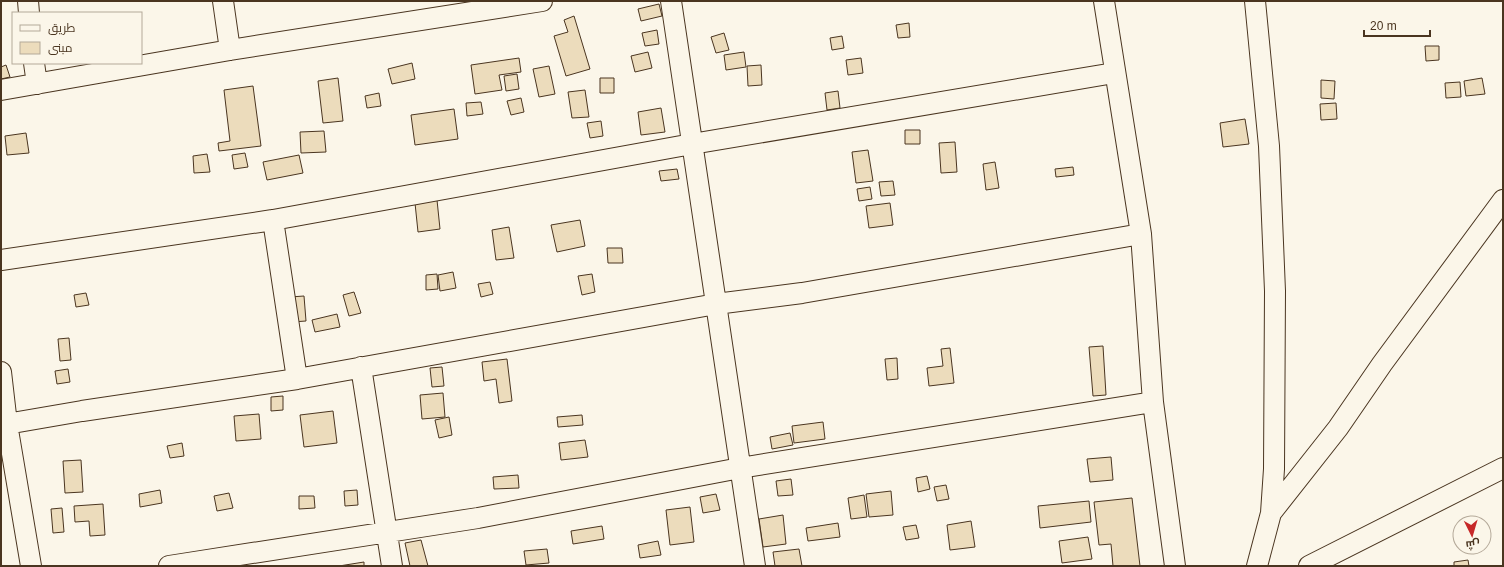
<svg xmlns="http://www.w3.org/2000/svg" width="1504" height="567" font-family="Helvetica,Cairo,sans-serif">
	<rect width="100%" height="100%" fill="#fbf6e9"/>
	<path fill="#ecdcbc" stroke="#4a3520" d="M659,4l3,12 -21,5 -3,-12z
		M574,16l16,53 -24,7 -12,-40 14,-4 -4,-12z
		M909,23l1,14 -12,1 -2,-13z
		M657,30l2,14 -14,2 -3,-13z
		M724,33l5,17 -13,3 -5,-16z
		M842,36l2,12 -12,2 -2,-12z
		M1425,46h14v14l-13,1z
		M648,52l4,16 -17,4 -4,-16z
		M744,52l2,15 -20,3 -2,-15z
		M519,58l2,14 -22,3 3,15 -27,4 -4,-29z
		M861,58l2,15 -15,2 -2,-15z
		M412,63l3,16 -23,5 -4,-15z
		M6,65l4,12 -9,2v-12z
		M761,65l1,20 -14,1 -1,-20z
		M549,66l6,28 -16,3 -6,-28z
		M517,74l2,15 -13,2 -2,-15z
		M338,78l5,43 -20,2 -5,-42z
		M600,78h14v15h-14z
		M1482,78l3,16 -19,2 -2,-15z
		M1321,80l14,1 -1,18 -13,-1z
		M1460,82l1,15 -15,1 -1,-15z
		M253,86l8,60 -42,5 -1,-8 12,-2 -6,-51z
		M585,90l4,27 -17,1 -4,-26z
		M838,91l2,17 -13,2 -2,-17z
		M379,93l2,13 -14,2 -2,-12z
		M521,98l3,14 -13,3 -4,-14z
		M481,102l2,12 -16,2 -1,-13z
		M1336,103l1,16 -16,1 -1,-16z
		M661,108l4,24 -24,3 -3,-23z
		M454,109l4,30 -43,6 -4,-30z
		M1245,119l4,25 -26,3 -3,-24z
		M601,121l2,15 -13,2 -3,-15z
		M905,130h15v14h-15z
		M324,131l2,21 -25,1 -1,-21z
		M26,133l3,20 -22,2 -2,-19z
		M955,142l2,30 -16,1 -2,-30z
		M868,150l5,31 -17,2 -4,-31z
		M245,153l3,14 -14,2 -2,-14z
		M207,154l3,18 -16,1 -1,-17z
		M299,155l4,18 -36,7 -4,-18z
		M995,162l4,26 -13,2 -3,-26z
		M1073,167l1,8 -18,2 -1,-8z
		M677,169l2,10 -18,2 -2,-10z
		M893,181l2,14 -14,1 -2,-14z
		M870,187l2,12 -13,2 -2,-12z
		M437,200l3,29 -22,3 -3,-29z
		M890,203l3,22 -24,3 -3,-22z
		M580,220l5,26 -28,6 -6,-27z
		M509,227l5,31 -18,2 -4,-30z
		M607,248h15l1,15h-15z
		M453,272l3,16 -16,3 -2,-16z
		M437,274l1,15 -12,1v-15z
		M592,274l3,18 -13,3 -4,-19z
		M490,282l3,12 -12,3 -3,-13z
		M354,292l7,21 -12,3 -6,-21z
		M86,293l3,12 -13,2 -2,-12z
		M304,296l2,25 -14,1 -2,-25z
		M337,314l3,13 -25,5 -3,-12z
		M69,338l2,22 -11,1 -2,-22z
		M1103,346l3,49 -13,1 -4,-49z
		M950,348l4,35 -25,3 -2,-18 16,-2 -2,-17z
		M897,358l1,21 -11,1 -2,-21z
		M507,359l5,42 -13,2 -3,-24 -12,2 -2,-19z
		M442,367l2,19 -12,1 -2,-19z
		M68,369l2,13 -13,2 -2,-13z
		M443,393l2,24 -23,2 -2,-24z
		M283,396v14l-12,1v-14z
		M333,411l4,32 -33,4 -4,-32z
		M259,414l2,25 -25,2 -2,-25z
		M582,415l1,10 -25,2 -1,-10z
		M449,417l3,18 -13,3 -4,-18z
		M823,422l2,17 -31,4 -2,-17z
		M790,433l3,12 -21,4 -2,-12z
		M585,440l3,17 -27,3 -2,-17z
		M182,443l2,13 -14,2 -3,-12z
		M1111,457l2,23 -23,2 -3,-23z
		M81,460l2,32 -18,1 -2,-32z
		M518,475l1,13 -25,1 -1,-12z
		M927,476l3,13 -12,3 -2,-14z
		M791,479l2,16 -15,1 -2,-15z
		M946,485l3,14 -12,2 -3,-14z
		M160,490l2,13 -22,4 -1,-13z
		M357,490l1,15 -13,1 -1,-15z
		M891,491l2,24 -24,2 -3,-23z
		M229,493l4,15 -16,3 -3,-15z
		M716,494l4,16 -17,3 -3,-16z
		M864,495l3,22 -16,2 -3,-21z
		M299,496h15l1,12 -16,1z
		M1132,498l8,68h-27l-2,-22 -12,1 -5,-43z
		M1089,501l2,21 -51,6 -2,-22z
		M103,504l2,31 -15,1 -1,-15 -14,1 -1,-16z
		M690,507l4,35 -24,3 -4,-35z
		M62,508l2,24 -11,1 -2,-24z
		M783,515l3,29 -23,3 -4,-28z
		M971,521l4,26 -25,3 -3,-25z
		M838,523l2,14 -32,4 -2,-13z
		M916,525l3,13 -13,2 -3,-13z
		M602,526l2,13 -31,5 -2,-13z
		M1088,537l4,22 -30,4 -3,-22z
		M421,540l7,26h-18l-5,-23z
		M658,541l3,14 -21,3 -2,-13z
		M547,549l2,14 -23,2 -2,-14z
		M799,549l3,17h-27l-2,-14z
		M1468,560l1,6h-15v-4z
		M364,562v4h-25z"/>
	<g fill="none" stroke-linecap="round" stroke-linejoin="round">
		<g stroke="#4a3520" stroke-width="22">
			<path id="street" d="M28,1l1,12
				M223,1l7,49
				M671,1l84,565
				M1104,1l37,233 12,168 22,164
				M1255,1l14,145 6,145 -1,178 -3,44 -14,53
				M34,63l3,21
				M1,90l229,-40 312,-49
				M273,220l24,159
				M1,260l272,-40 419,-76 422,-71
				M361,367l31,199
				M1,372l6,52 24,142
				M1,425l81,-14 215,-32 419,-75 86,-11 339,-59
				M1271,513l67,-85 44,-64 121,-164
				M169,566l309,-48 262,-50 413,-66
				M1309,566l194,-98"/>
		</g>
		<use href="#street" stroke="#fbf6e9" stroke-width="20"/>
	</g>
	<rect width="1504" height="567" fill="none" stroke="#4a3520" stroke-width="4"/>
	<rect x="12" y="12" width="130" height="52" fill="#fbf6e9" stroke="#b4a999"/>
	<rect x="20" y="25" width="20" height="6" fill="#fbf6e9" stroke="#b4a999"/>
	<text x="48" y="32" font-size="12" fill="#4a3520">طريق</text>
	<rect x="20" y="42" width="20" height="12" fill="#ecdcbc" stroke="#b4a999"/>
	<text x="48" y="52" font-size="12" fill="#4a3520">مبنى</text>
	<g transform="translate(1472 535) rotate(175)"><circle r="19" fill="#fbf6e9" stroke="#b4a999"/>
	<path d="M0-3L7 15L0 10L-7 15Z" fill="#c62828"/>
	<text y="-6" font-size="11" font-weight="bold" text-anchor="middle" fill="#4a3520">ش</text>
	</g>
	<path d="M1364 30v6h66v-6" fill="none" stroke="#4a3520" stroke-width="2"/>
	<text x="1370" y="30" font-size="12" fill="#4a3520" stroke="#fbf6e9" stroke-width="3" paint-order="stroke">20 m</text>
</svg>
